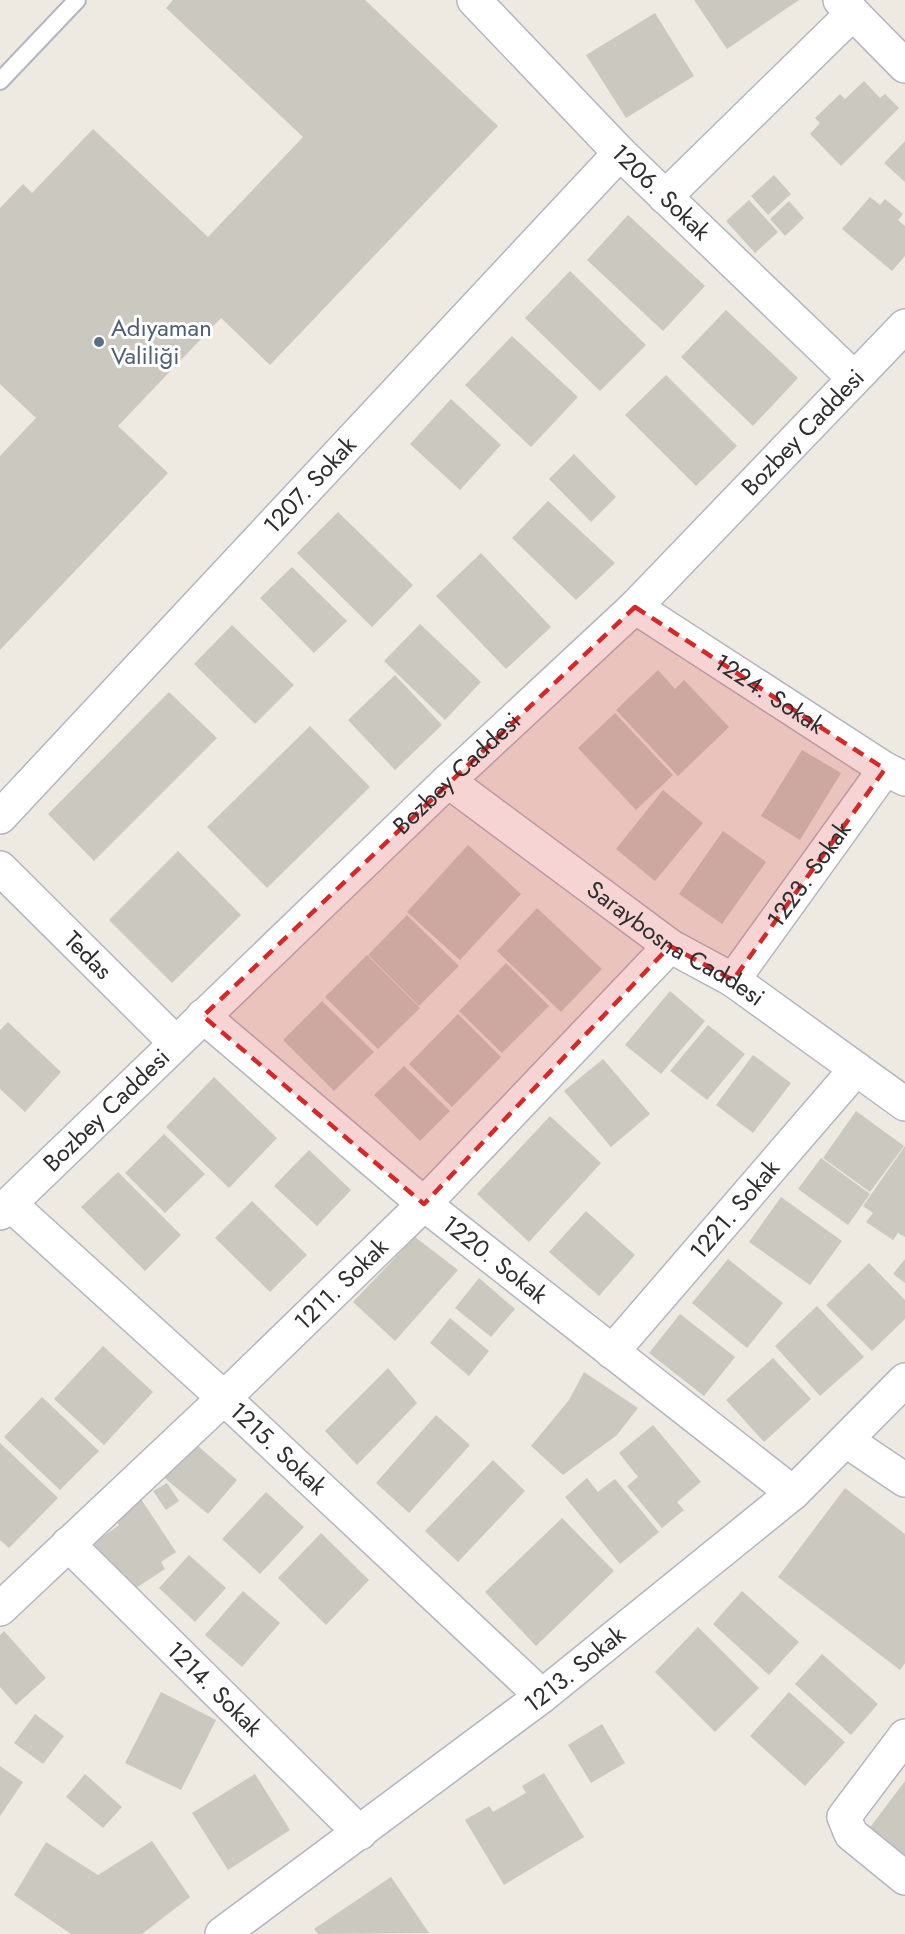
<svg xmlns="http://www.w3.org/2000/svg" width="905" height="1934" font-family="Jost,sans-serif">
	<rect width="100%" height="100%" fill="#eeeae1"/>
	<path fill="#cac8bf" d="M173,0h192l133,126 -228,239 -49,-47 -103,108 50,47 -168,177v-194l36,-38 -36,-34v-176l23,-24 9,9 61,-64 115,108 95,-100 -137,-129z
		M694,0h105l-72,49z
		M655,13l39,63 -68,42 -40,-63z
		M864,81l16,17 5,-4 14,14 -58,58 -31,-32 10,-11 -5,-5 25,-24 5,5z
		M905,141v41l-21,-19z
		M774,175l17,19 -23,21 -17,-19z
		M870,197l10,8 5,-6 18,15 -5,6 7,6v30l-13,15 -50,-42z
		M749,200l29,32 -23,21 -29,-32z
		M789,201l15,17 -19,18 -15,-17z
		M628,215l77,71 -42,45 -76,-71z
		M570,271l76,74 -46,46 -75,-73z
		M726,310l72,68 -45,48 -72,-69z
		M512,336l66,61 -47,50 -66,-62z
		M666,375l71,71 -41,40 -71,-71z
		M451,399l50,46 -41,45 -50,-46z
		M574,454l42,43 -25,25 -42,-43z
		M548,501l67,62 -39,37 -64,-62z
		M338,512l75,73 -41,42 -75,-74z
		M481,553l70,74 -45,42 -70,-73z
		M292,567l55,54 -33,32 -54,-55z
		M420,624l61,58 -36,38 -61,-59z
		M232,625l62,60 -39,39 -61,-60z
		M658,670l17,19 9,-9 45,47 -51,49 -62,-66z
		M395,675l47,50 -47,45 -47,-50z
		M169,692l48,46 -123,123 -46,-47z
		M615,713l58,62 -37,35 -58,-62z
		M310,726l60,61 -103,101 -60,-61z
		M802,750l39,23 -41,67 -39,-24z
		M663,790l40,33 -48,58 -39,-32z
		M723,831l43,31 -44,62 -43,-30z
		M468,845l53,49 -61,66 -53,-48z
		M178,851l63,64 -69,68 -63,-63z
		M537,908l65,61 -41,43 -64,-61z
		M407,915l52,51 -40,40 -51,-51z
		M367,955l53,53 -42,41 -53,-52z
		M506,963l43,43 -47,47 -43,-42z
		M670,991l35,30 -44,53 -36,-29z
		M322,1001l52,51 -40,39 -51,-51z
		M458,1014l43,43 -49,50 -43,-43z
		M8,1022l53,50 -36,40 -25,-23v-59z
		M708,1025l37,29 -38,46 -37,-29z
		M753,1055l38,28 -38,50 -37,-28z
		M603,1059l47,55 -39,33 -47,-56z
		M404,1066l46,45 -30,30 -46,-46z
		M214,1077l63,61 -48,50 -63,-61z
		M856,1111l48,35 -34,46 -47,-34z
		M550,1116l51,47 -72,79 -52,-48z
		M164,1134l41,40 -40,39 -40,-40z
		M905,1146v91l-7,-4 -5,7 -27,-18 7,-9 -10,-7z
		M309,1150l42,40 -34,36 -43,-40z
		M821,1158l49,36 -22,31 -50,-36z
		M118,1172l63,63 -36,36 -64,-64z
		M781,1197l61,44 -32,44 -61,-43z
		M252,1201l55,54 -37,37 -55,-54z
		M586,1211l49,44 -36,41 -50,-44z
		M415,1237l43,33 -63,71 -42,-39z
		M728,1259l55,44 -36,45 -55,-45z
		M905,1259v24l-12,-9z
		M869,1263l36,37v19l-33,32 -46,-46z
		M479,1278l36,31 -24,28 -36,-29z
		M817,1306l47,51 -44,39 -45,-50z
		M680,1314l55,43 -31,39 -55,-43z
		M450,1318l39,33 -20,25 -39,-33z
		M103,1346l50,46 -49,53 -50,-46z
		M773,1358l38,41 -47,43 -38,-42z
		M388,1368l29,35 -60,62 -32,-34z
		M584,1372l54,36 -21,27 -54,40 -32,-29 38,-46z
		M42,1397l57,54 -39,39 -56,-53z
		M436,1415l34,30 -61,68 -33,-30z
		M653,1425l48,57 -24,20 7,8 -22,18 -35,-42 11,-9 -19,-24z
		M191,1440l46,40 -29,34 -47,-39z
		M0,1443l58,55 -49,50 -9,-8z
		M493,1460l32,31 -67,71 -33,-31z
		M587,1478l11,14 17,-13 44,53 -39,32 -55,-67z
		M167,1483l12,18 -13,9 -13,-19z
		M845,1488l60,46v129l-5,7 -122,-93z
		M266,1492l38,35 -44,47 -38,-35z
		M139,1496l37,56 -15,10 4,7 -32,21 -9,-17 -11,6 -19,-36 25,-18 -6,-9z
		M562,1518l52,53 -78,75 -51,-54z
		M321,1533l48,47 -43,45 -48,-47z
		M189,1555l37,33 -31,34 -36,-34z
		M243,1591l37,32 -38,44 -37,-32z
		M742,1591l57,51 -30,33 -56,-51z
		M698,1627l61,61 -44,44 -60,-60z
		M4,1631l42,47 -30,27 -16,-18v-52z
		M822,1654l56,50 -27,31 -56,-51z
		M161,1692l55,28 -35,70 -56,-27z
		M789,1692l56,50 -40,44 -55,-50z
		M35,1714l29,22 -21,28 -29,-21z
		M602,1724l23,39 -34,20 -23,-38z
		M0,1766l23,16 -23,34z
		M544,1773l40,64 -80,48 -39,-65 24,-14 4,6 33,-19 -4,-7z
		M85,1774l37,33 -19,21 -37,-31z
		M255,1774l35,56 -62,40 -36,-57z
		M905,1781v83l-40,-30z
		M152,1841l38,56 -48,37h-71l-57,-39 32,-53 52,33z
		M391,1877l38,56 -111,1 -4,-5z"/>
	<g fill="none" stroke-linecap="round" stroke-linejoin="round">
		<g stroke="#b4b5c0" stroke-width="20">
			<path id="lane" d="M0,81l77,-81"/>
		</g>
		<g stroke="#b4b5c0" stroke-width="36">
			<g id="street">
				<path id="s1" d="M474,0l146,153 234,225"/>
				<path d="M840,0l65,66"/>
				<path d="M665,197l188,-184"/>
				<path id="s2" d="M635,607l250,162 20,10"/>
				<path id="s3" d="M448,781l222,165 63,34 172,124"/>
				<path id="s4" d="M0,817l620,-664"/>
				<path id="s5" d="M0,868l176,175"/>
				<path id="s6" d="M733,980l152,-211"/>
				<path id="s7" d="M203,1016l221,188 369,289"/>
				<path id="s8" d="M10,1204l214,194 318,298"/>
				<path id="s9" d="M612,1352l244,-283"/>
				<path d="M847,1441l58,39"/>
				<path id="s10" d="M68,1544l292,289"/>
				<path id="s11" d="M0,1609l224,-211 200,-194 246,-258"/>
				<path d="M905,1736l-61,81 7,17 54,44"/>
				<path id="s12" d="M222,1934l320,-238 251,-203 112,-113"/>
			</g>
		</g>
		<g stroke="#b4b5c0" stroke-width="36">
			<g id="secondary">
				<path id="s13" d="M0,1213l448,-432 187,-174 270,-281"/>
			</g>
		</g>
		<use href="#lane" stroke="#fff" stroke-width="16"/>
		<use href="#street" stroke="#fff" stroke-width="33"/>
		<use href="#secondary" stroke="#fff" stroke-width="33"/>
	</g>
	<path fill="#d62828" fill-opacity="0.2" stroke="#d62828" stroke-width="4.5" stroke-dasharray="12 8" stroke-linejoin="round" d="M635,607l250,162 -152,211 -63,-34 -246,258 -221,-188z"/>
	<circle fill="#5c6f8a" stroke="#fff" stroke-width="2" cx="99" cy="342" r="6"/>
	<g text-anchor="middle" stroke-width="6" stroke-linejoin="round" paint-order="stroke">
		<g font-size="24" fill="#2e2e2e" stroke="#fff">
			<text dy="8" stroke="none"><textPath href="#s1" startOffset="268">1206. Sokak</textPath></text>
			<text dy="8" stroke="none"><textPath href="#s13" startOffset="1120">Bozbey Caddesi</textPath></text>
			<text dy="8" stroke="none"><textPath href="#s4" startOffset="454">1207. Sokak</textPath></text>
			<text dy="8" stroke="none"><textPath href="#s2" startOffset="160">1224. Sokak</textPath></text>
			<text dy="8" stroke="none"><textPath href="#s13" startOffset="634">Bozbey Caddesi</textPath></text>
			<text dy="8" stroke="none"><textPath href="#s6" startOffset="130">1223. Sokak</textPath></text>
			<text dy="8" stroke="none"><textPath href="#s3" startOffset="280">Saraybosna Caddesi</textPath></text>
			<text dy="8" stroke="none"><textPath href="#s5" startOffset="124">Tedas</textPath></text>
			<text dy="8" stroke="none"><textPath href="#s13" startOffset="148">Bozbey Caddesi</textPath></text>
			<text dy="8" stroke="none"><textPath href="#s9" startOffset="188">1221. Sokak</textPath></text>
			<text dy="8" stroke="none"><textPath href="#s7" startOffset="380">1220. Sokak</textPath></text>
			<text dy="8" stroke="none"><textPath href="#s11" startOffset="471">1211. Sokak</textPath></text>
			<text dy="8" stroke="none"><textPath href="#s8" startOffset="363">1215. Sokak</textPath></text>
			<text dy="8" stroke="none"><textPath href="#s12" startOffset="441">1213. Sokak</textPath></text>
			<text dy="8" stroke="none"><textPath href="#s10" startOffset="206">1214. Sokak</textPath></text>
		</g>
		<g font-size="24" fill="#4e5e75" stroke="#fff" text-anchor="start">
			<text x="111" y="336">Adıyaman<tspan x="111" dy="28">Valiliği</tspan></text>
		</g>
	</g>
</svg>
